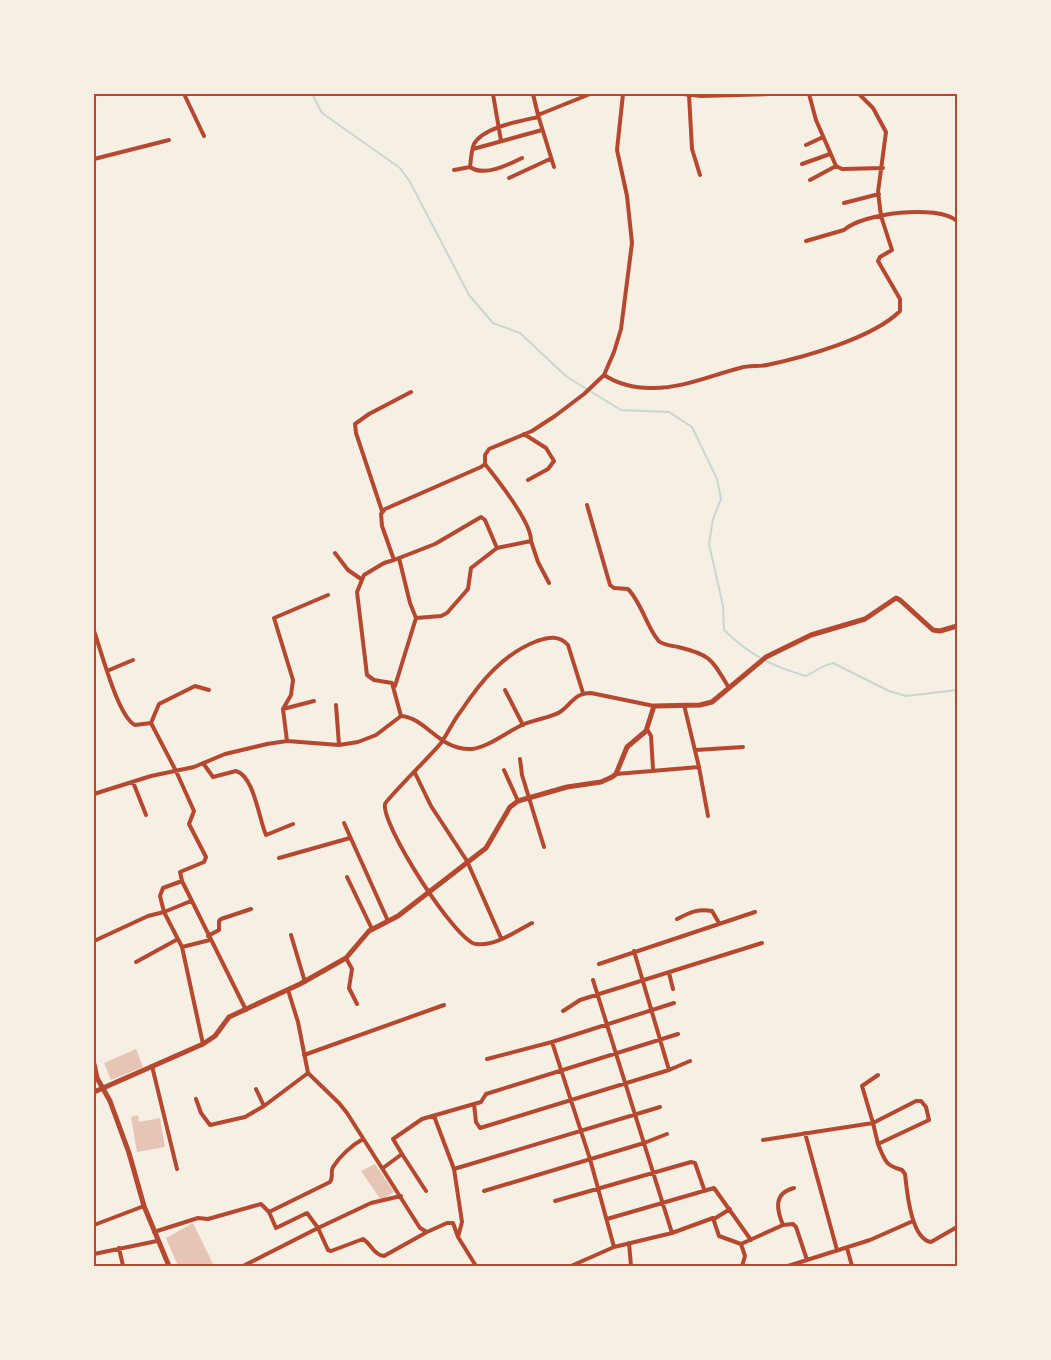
<svg xmlns="http://www.w3.org/2000/svg" width="1051" height="1360" font-family="'Golos Text',sans-serif">
	<rect width="100%" height="100%" fill="#f6efe4"/>
	<g fill="none" stroke-linecap="round" stroke-linejoin="round">
		<path stroke="#c9d6d2" stroke-width="2" d="M312,94l10,19 78,55 10,14 59,113 24,28 27,10 47,44 54,33 48,2 23,15 25,52 4,20 -8,20 -4,25 14,62 1,24c26,25 47,36 82,46l18,-10 9,-3 56,28 17,5 51,-6"/>
	</g>
	<path fill="#e6c5b7" d="M136,1049l7,18 -32,13 -7,-17z
		M138,1115l1,7 21,-4 5,29 -28,5 -6,-35z
		M375,1164l19,28 -13,8 -20,-29z
		M193,1223l21,43h-36l-12,-28z"/>
	<g fill="none" stroke-linecap="round" stroke-linejoin="round">
		<path stroke="#b5482f" stroke-width="4" d="M184,94l20,42
			M493,94l8,47
			M533,94l5,21
			M683,94l18,2 68,-2
			M809,94l7,26 20,46 6,3 41,-1
			M689,95l3,54 8,26
			M806,145l17,-8
			M473,149l69,-19
			M94,159l75,-19
			M802,164l28,-10
			M470,167c14,10 38,-2 52,-9
			M554,167l-16,-52 52,-21
			M454,170l16,-3c1,-7 1,-16 4,-23 9,-17 47,-23 64,-27
			M509,178l41,-19
			M810,180l26,-14
			M844,203l35,-9
			M806,241l38,-11c19,-17 93,-26 113,-9
			M604,375c14,9 30,13 47,13 30,1 61,-13 89,-20 9,-3 18,-1 27,-3 38,-8 106,-27 133,-54v-12l-22,-38 2,-4 12,-7 -11,-34 -3,-24 8,-60 -13,-24 -14,-14
			M524,434l22,14 8,13 -6,8 -20,11
			M485,464c12,15 47,59 46,77
			M587,505l23,80 4,3 14,1c14,14 21,44 32,53 4,3 13,4 18,5 34,8 34,13 51,41
			M382,511l-26,-78 -1,-9 14,-10 42,-22
			M335,553l13,17 13,9
			M399,558l11,45 6,15 25,-2 6,-3 21,-24 3,-21 26,-20
			M394,560l41,-16 46,-27 4,3 12,28 34,-7 7,21 11,21
			M94,631c7,19 24,86 41,94l16,-2
			M107,671l26,-11
			M395,686l21,-68
			M209,690l-14,-4 -36,18 -8,19 25,48 18,40 -5,13 17,33 -2,5 -24,10 2,9 64,129
			M505,690l18,35
			M336,705l3,40
			M684,705l15,62 9,49
			M283,709l31,-8
			M401,716l-9,-33 -18,-3 -7,-5 -10,-83 7,-17 20,-12 10,-3 -12,-34 -1,-12 4,-5 96,-42 4,-3v-9l4,-6 43,-18 23,-15 29,-22 20,-19 10,-23 7,-23 11,-86 -5,-47 -10,-46 6,-56
			M647,729l4,7 2,33
			M287,741l-4,-32 8,-14 2,-15 -19,-62 54,-23
			M696,750l47,-3
			M520,759l2,16 22,72
			M203,763l10,14 23,-6c18,5 23,48 30,64l27,-11
			M504,770l14,31
			M415,773l16,33 36,55 34,77
			M616,774l83,-7
			M133,782l13,33
			M94,794l57,-18 43,-9 31,-13 42,-10 20,-3 52,4 19,-3 18,-7 25,-19c26,2 38,35 71,33 17,-2 36,-18 52,-25 10,-4 28,-7 36,-12 12,-8 14,-19 31,-19l63,13
			M344,823l44,98
			M279,858l71,-20
			M347,877l25,52
			M182,881l-19,7 -3,8 4,16 27,-11
			M677,919c12,-6 21,-11 35,-8l7,12
			M532,923c-16,8 -37,24 -56,21 -20,-2 -95,-119 -91,-140 1,-4 48,-51 56,-61 7,-10 12,-22 20,-32 20,-30 42,-57 76,-70 12,-4 22,-6 31,4l15,48
			M291,935l14,47
			M208,936l11,-6v-9l2,-2 30,-10
			M94,941l54,-25 16,-4 18,35 21,97
			M182,947l28,-7
			M346,958l6,11 -3,19 8,16
			M136,962l42,-23
			M599,964l156,-52
			M669,973l4,16
			M593,980l79,253
			M288,990l10,32 10,51 31,30 8,10 73,115 7,4 20,-9h6l5,14 18,29
			M563,1011l17,-11 182,-57
			M552,1042l38,117 24,88
			M304,1055l140,-50
			M487,1059l65,-17 122,-39
			M152,1066l25,103
			M669,1070l21,-9
			M256,1089l8,17 44,-33
			M196,1099l5,14 9,12 35,-8 19,-11
			M916,1101h5l5,6 3,13 -51,24 -5,-21z
			M474,1104l2,18 4,6 189,-58 -35,-119
			M434,1116l20,53 8,53 -4,15
			M805,1133l32,117
			M763,1140l110,-17 -11,-37 16,-11
			M878,1144c7,17 7,21 24,26l3,4c2,18 6,65 26,68l26,-15
			M402,1154l24,37
			M383,1168l19,-14 -9,-15 29,-20 59,-17 5,-8 192,-60
			M454,1169l206,-62
			M794,1188c-20,5 -18,20 -11,37l10,-1 3,3 11,33
			M484,1191l160,-48 23,-9
			M555,1201l136,-39 4,1 9,26
			M269,1212l61,-30c4,-5 0,-10 3,-15 7,-11 19,-22 30,-28
			M607,1219l107,-31 37,52
			M714,1219l16,-10
			M94,1225l50,-19
			M154,1232l44,-14 10,1 53,-15 8,8 7,16 31,-15 11,15 53,-25 30,-7
			M629,1243l2,23
			M741,1244l42,-19
			M119,1248l4,18
			M847,1248l5,18
			M94,1254l63,-13
			M243,1266l75,-38 10,22 3,1 32,-12c8,5 11,16 21,17l43,-24
			M571,1266l43,-19 58,-14 41,-15 6,18 22,8 4,12 -3,10
			M788,1266l82,-26 43,-19"/>
		<path stroke="#b5482f" stroke-width="5" d="M94,1064l3,14 13,23 19,52 15,53 25,60
			M94,1092l109,-48 12,-8 14,-19 71,-33 46,-26 23,-27 29,-15 88,-68 24,-41 8,-6 49,-14 34,-5 11,-5 4,-3 11,-27 19,-16 8,-25 46,-1 12,-3 54,-45 45,-22 54,-16 31,-21 4,2 33,30 7,1 17,-5"/>
	</g>
	<rect width="1051" height="1360" fill="none" stroke="#f6efe4" stroke-width="190"/>
	<rect x="95" y="95" width="861" height="1170" fill="none" stroke="#b5482f" stroke-width="2"/>
</svg>
